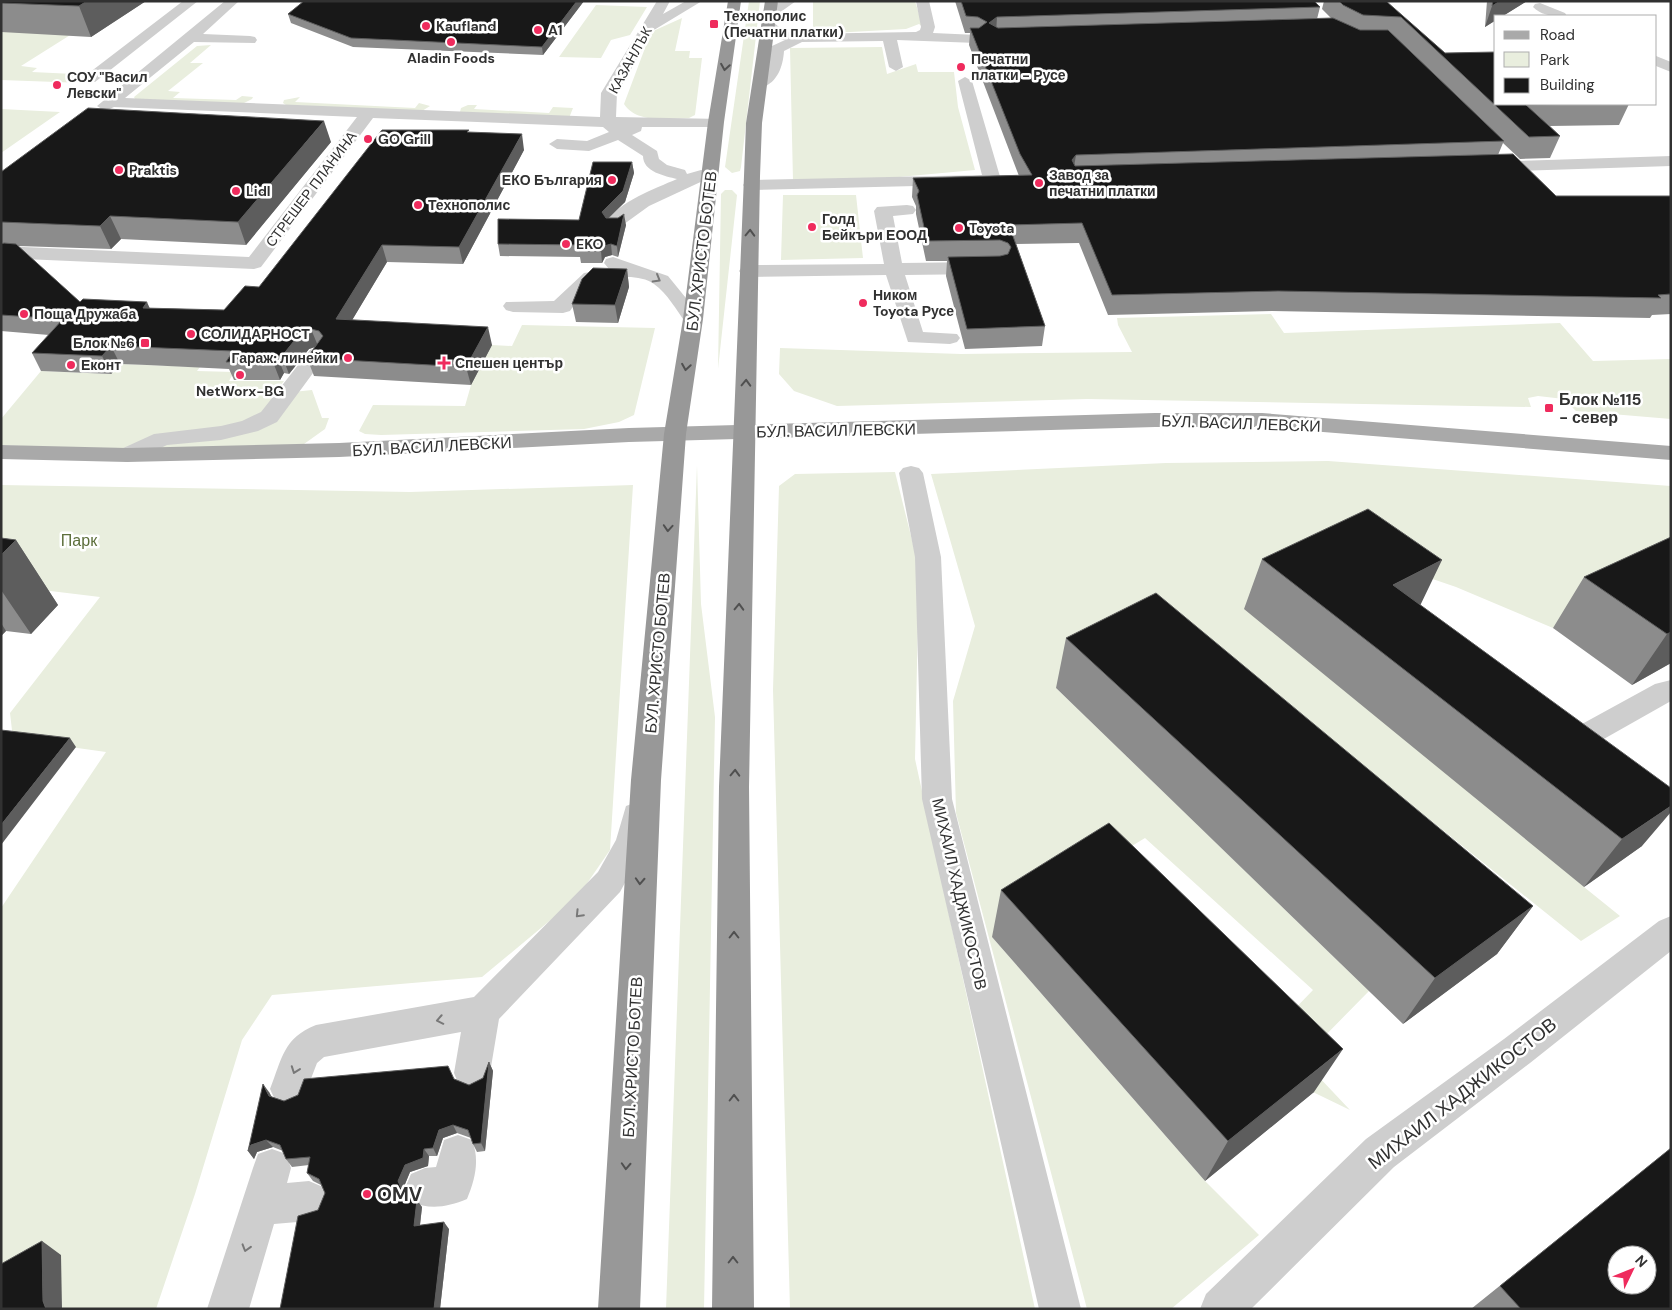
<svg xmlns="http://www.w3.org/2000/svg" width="1672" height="1310" font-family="'DM Sans',sans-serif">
	<rect width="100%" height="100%" fill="#fff"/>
	<path fill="#e9eede" d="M749,1h11l-19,166 -1,4 -8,2 -7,-6z
		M813,1h102l8,26 -4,-3 -13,5 -93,5z
		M596,5l51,2 -17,28 -19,5 -10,18 -42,-1z
		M682,18l-7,33h15l-1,7h13l-7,57 -6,3c-22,0 -52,6 -65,-14l27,-72z
		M1,28l74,4 -54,34 16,2 -5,4 63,3 -11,8 -83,-3z
		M211,45l-21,18h13l-35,28 12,1 -7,6 63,2 6,-4 11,1 -1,2 -10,5 -107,-5 -1,-2 63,-51z
		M882,47l5,27 29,-10 2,8h36l4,35 17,63 -120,11h-62l-3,-133z
		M300,97l-5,5 120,6 4,-5 11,3 -8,5 -136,-6 -3,-2 1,-3z
		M468,105h9l-3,4 75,4 4,-6 20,1 -4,10 -109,-6 1,-4z
		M1,109l59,3 -59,41z
		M725,190h7l5,5 -19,174 3,-175z
		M783,195h73l7,63 -82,2z
		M1271,314l13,19 276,-10 33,38 78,-2v60l-95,-8 -12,-12 -26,-3 -10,2 3,9 -444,-8 -250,7 -43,-15 -15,-17 1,-26 181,6 171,-2 -14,-27 -1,-7z
		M522,325l133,3 -21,87 -15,7 -35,7 -203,6 -16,-1 -6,-3 14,-26 92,1 6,-21 21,-40 20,1z
		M120,364l80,3 -3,4 37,1 -5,9h55l-10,13 38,-4 10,28h7l-4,11 -28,20 -166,2 -130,-6v-26l40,-48 70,3z
		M1328,461l343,25v86l-118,56 -97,-41 -82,-28 210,328 36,29 -39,25 -394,-316 -131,63 313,303 -55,56 -28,-29 27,-28 -168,-152 -33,20 238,252 -358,-173 213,244 54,54 -88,74h-84l-131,-496 -3,-112 22,-75 -44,-152 235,-11z
		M697,465l4,139 14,113 -11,592h-38z
		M895,472l24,96 -4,191 120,550h-245l-17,-619 6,-204 16,-12z
		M1,485l409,7 223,-7 -23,365 -33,48 -95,79 -210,18 -30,45 -47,154 -39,115h-155v-401l105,-156 -93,-13 -3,-26 90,-116 -99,-12z"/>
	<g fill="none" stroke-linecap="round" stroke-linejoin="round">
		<path fill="#cecece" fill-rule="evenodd" d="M183,1h15l-103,81h-10l-2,-3 2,-3z
			M225,1h14l-36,33 47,2 5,1 2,3 -2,3 -61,-1 -69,56 475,19 1,-24 56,-92h13l-7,13 23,-13h16l-48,29 -37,63 -1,24 106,2 2,3 -8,5h-74l-1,4 -9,4 25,16 2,8 8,6 18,5 2,4 14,-4 6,1 2,4 -2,4 -58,27 -29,21h-12l-3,-4c15,-22 49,-34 72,-44 -12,-3 -34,-7 -34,-23l-25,-16 -29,11 -32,-2 -8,-5 8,-5 30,2 22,-9 -6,-5 -230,-9 -112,149 -7,2 -253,-11v-12l248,11 108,-140 -243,-10 -9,4 -8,-5z
			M780,1h16l-21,15h-10l-2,-3z
			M916,1h13l6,26 -2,6 44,2 7,4 -7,4 -80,-3 6,27 -7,4 -7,-4 -6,-26 -81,1 -18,9c-1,16 -7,33 -24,37l-7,-4 11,-11 8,-27 13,-6c-10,-2 -18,-7 -24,-15l2,-3h10l12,10 14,2 117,-2 4,-2 1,-3z
			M1540,3l25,10 2,3c-12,1 -25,0 -34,-9l2,-3z
			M1656,56l15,6v10l-15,-6z
			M965,77l7,4 29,99 -3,4 -246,6 -6,-1 -3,-4 3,-4 6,-1 230,-5 -24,-94z
			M1671,156v10l-184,6 -6,-1 -2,-4 2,-4 6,-1z
			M907,205l6,1 3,4 -3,4 -20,2 9,47 81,-1 7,2 2,4 -2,4 -7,2 -78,1 18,57 34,2 3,4 -3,4 -7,2 -42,-2 -22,-67 -137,2 -7,-2 -3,-4 3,-4 7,-2 135,-1 -10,-53 3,-4z
			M613,257l55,19 35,43 -3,4 -7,2 -7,-2c-10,-13 -18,-29 -32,-39 -14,-10 -39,-8 -55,-2 -7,2 -25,23 -29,29l-7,2 -50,-1 -7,-2 -3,-4 3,-4 48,-1 30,-28 25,-4 -5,-6 2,-4z
			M317,348l7,2 3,4 -50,68 -19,9 -37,9 -54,5 -32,15 -8,2 -8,-2 -4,-5 4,-5 35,-16 67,-8 21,-5 19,-9 49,-62z
			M911,466l8,2 4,5 18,84 11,242 129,510h-42l-117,-510 -7,-242 -16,-84 4,-5z
			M1671,680v21l-69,39 -10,3 -10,-3 -5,-8 5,-8 73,-40z
			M637,802l11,4 5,9 -6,27 -27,50 -121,127 -9,54 -5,12 -13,6 -13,-6 -5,-12 7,-41 -137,25 -7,6 -15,39 -13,5 -13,-5 -6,-13c12,-30 13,-51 46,-64l158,-28 124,-125 18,-32 10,-34z
			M1671,916v35l-141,112 -136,104 -143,142h-51l6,-15 160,-155 138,-100 155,-118z
			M458,1135l14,5c8,20 3,40 -5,59 -19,8 -37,11 -56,3l-6,-14 6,-14 14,-6 11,-1 8,-27z
			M272,1149l14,5 5,14 -4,15 22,-2 14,6 6,14 -6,14 -14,6 -35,3 -25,85h-42l46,-141 5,-14z"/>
		<path fill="#a9a9a9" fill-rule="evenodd" d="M1155,413h107l409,33v14l-409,-33h-107l-526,15 -290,15 -212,5 -126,-3v-14l126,3 212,-5 290,-15z"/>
		<path fill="#989898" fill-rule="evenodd" d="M728,1h13l-17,121 -21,197 -17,115 -25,346 -21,529h-42l33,-529 33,-346 19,-115 25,-197z
			M765,1h13l-16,122 -2,53 -11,611 5,522h-42l7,-522 25,-611 2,-53z"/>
	</g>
	<path fill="#8c8c8c" d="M1,1h145l-55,36 -90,-5z
		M304,1h280l-41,54 -190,-8 -62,-24 -3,-9z
		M955,1h359l6,6 -3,12 14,-1 -9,-9 2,-8h62l110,103h133l-10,21 -69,1 10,10 -10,22 -30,1 -17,-16 -5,12 58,41h115v118l-19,1 -2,3 -378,-7 -164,4 -29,-72 -63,1 29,82 -3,20 -77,3 -19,-73 1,-15h-21l-10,-47v-8l-4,-9 1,-19 106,-2 -50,-131 1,-12h-5z
		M1487,1h40l-42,26z
		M470,133l54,17 -61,114 -76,-2 -35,58 140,25 -21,40 -157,-9 -7,-18 8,-11 -6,2 -20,25 -5,-1 -4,7h-46l-5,-11 -82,-4 -27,-1 -9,10 -70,-3 -9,-18 17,-18 -48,-4v-159l330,-30 -85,103 -125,-6 -10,10 -93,-3 62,56 69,6 75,2 35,-23z
		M632,162l2,11 -9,29 -16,16 17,7 -8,32 -6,-2 -7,2 -3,6h-21l-1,-6 -80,-1 -2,-12 81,-24z
		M627,269l2,18 -11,36 -42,-1 -4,-18z
		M1671,537v126l-39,22 -79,-57 31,-51z
		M1,538l15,2 42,65 -27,29 -25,-3 -5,5z
		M1262,559l158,46 222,241 -58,41 -340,-278z
		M1066,638l467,268 -36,48 -94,70 -347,-336z
		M1001,890l313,202 -109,89 -213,-244z
		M489,1062l4,9 -8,80 -8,1 -4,-8 -2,-6 -14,-5 -14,5 -6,18h-8l-1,10 -18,6 -7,17 3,7 16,11 -2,18 29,4 -9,80h-160l38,-99 7,-17 -4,-8 -8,-4 -6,-8 2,-8 -17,2 -6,-8 -3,-8 -10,-4 -16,5 -3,7 -6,-8 21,-59 3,5 12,4 171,-22 14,6 14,-7z
		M1671,1148v161h-200z"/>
	<path fill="#5d5d5d" d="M87,1h59l-55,36 -12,-31z
		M577,1h7l-41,54 -1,-8z
		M1500,1h27l-24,15h-7v4l-11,7 7,-21z
		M997,17l-1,16 -7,-10z
		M324,121l7,21 -85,103 -8,-23z
		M522,134l2,16 -61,114 -4,-17z
		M1076,155l-3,18 -1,-13z
		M632,162l2,11 -9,29 -22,21 -1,-11z
		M624,214l2,11 -8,32 -1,-11z
		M110,216l11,23 -10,10 -11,-23z
		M611,244l1,11 -7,2 -3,6 -1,-12 3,-5z
		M382,245l5,17 -45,75 -6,-18z
		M627,269l2,18 -11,36 -3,-18z
		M147,302l8,18 -12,-12z
		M488,327l4,18 -21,40 -5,-18z
		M311,329l7,17 -9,3 -20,25 -7,-18 20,-25z
		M111,346l9,18 -9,10 -9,-18z
		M277,356l7,17 -4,7 -7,-18z
		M16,540l42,65 -27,29 -30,-44v-35z
		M1442,560l-24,50 -25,-25z
		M1,623l5,8 -5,5z
		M1671,632v31l-39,22 35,-51z
		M70,738l6,9 -75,98v-20z
		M1671,806v6l-29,34 -58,41 38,-48z
		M1533,906l-36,48 -94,70 32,-46z
		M1343,1049l-29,43 -109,89 23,-40z
		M489,1062l4,9 -8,80 -4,-8z
		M263,1084l6,8 6,12 -6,-8z
		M453,1125l4,8 -14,5 -6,18 -4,-8 6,-18z
		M266,1140l7,7 -16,5 -3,7 -6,-8 3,-6z
		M424,1149l5,7 -1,10 -18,6 -7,17 6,14 -5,-8 -6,-14 7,-16z
		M417,1200l5,7 -3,26 -5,-7z
		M444,1222l5,7 -9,80h-6z
		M42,1241l19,14 1,54h-16l-3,-8z"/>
	<path fill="#181818" stroke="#5d5d5d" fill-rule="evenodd" d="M1,1h86l-8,5 -78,-3z
		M304,1h273l-35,46 -191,-9 -63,-24z
		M961,1h353l6,6 -323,10 -8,6 9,5 335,-10 27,12h28l116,111 -428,14 -4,5 3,6 438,-12 43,42h115v98l-13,1 3,3 -383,-7 -166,4 -30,-72 -73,2 36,101 -78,3 -19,-72 52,-1 8,-2 3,-7 -3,-4 -8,-3 -73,1 -10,-46 2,-4 -6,-13 119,-3 -12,-21 -50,-126h9l8,-6 -9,-5 -12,-1z
		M1339,1h47l59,52 51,-1v52h99l-69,1 34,31 -31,1 -128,-120 -38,-2 -20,-10z
		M1493,1h7l-8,5z
		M88,108l236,13 -86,101 -128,-6 -10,10 -99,-4v-50z
		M382,130h87l-2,2 55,2 -63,113 -77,-2 -46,74 152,8 -22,40 -159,-9 16,-22 -4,-5 -8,-2 -9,2 -20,25h-5l-4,6h-47l7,-11 -95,-4 -27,-1 -9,10 -70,-3 31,-34 -62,-4v-71l3,-1 12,1 64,58 3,-3 64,3 -4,6 81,2 21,-24 14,1z
		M593,162h39l-9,29 -21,21 4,6h12l6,-4 -7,32 -6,-2 -7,2 -3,5h-22l2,-6 -83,-1v-25l81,1z
		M593,268l34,1 -12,36 -43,-1 10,-25z
		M1368,509l74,51 -49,25 278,203v18l-49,33 -360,-280z
		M1671,537v95l-4,2 -83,-57z
		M1,538l15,2 -15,15z
		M1156,593l377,313 -98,72 -369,-340z
		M1,730l69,8 -69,87z
		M1109,823l234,226 -115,92 -227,-251z
		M489,1062l-8,81 -8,1 -5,-14 -15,-5 -14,5 -6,18 -9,1 -1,9 -18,7 -7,16 6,14 13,5 -3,26 30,-4 -10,87h-154l18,-93 20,-6 7,-17 -6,-14 -12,-6 3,-16 -24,2 -6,-14 -14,-5 -15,5 -3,6 15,-67 6,12 15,5 14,-6 6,-16 144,-13 6,13 15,6 14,-7z
		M1671,1148v161h-150l-21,-23zM1617,1255h30v30h-30z
		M42,1241l1,60 3,8h-45v-45z"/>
	<defs><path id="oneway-chevron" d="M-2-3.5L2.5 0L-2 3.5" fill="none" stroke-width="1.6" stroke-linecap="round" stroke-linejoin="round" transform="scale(1.25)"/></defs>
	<g stroke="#505050">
		<use href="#oneway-chevron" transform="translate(725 67) rotate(99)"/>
		<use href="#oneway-chevron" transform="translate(750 233) rotate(-88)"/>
		<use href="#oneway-chevron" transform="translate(686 367) rotate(99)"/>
		<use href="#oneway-chevron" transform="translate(746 383) rotate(-88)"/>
		<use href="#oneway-chevron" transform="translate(668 528) rotate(94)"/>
		<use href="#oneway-chevron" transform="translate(739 607) rotate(-88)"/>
		<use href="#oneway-chevron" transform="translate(735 773) rotate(-88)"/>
		<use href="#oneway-chevron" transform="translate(640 881) rotate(93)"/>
		<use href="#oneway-chevron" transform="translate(734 935) rotate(-90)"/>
		<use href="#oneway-chevron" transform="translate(734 1098) rotate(-90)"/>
		<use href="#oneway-chevron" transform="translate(626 1166) rotate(93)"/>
		<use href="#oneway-chevron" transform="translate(733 1260) rotate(-90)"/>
	</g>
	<g stroke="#787878">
		<use href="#oneway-chevron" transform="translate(657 279) rotate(30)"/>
		<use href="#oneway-chevron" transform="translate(579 914) rotate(134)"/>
		<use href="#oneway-chevron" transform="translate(440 1020) rotate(169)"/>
		<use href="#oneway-chevron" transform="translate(295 1070) rotate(110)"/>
		<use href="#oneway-chevron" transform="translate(246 1248) rotate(107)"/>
	</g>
	<g fill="#ef2b5d" stroke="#fff" stroke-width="2">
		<rect x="709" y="19" width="10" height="10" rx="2.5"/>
		<circle cx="426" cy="26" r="5"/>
		<circle cx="538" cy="30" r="5"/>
		<circle cx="451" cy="42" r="5"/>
		<circle cx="961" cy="67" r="5"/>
		<circle cx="57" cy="85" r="5"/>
		<circle cx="368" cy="139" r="5"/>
		<circle cx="119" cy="170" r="5"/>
		<circle cx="612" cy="180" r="5"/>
		<circle cx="1039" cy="183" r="5"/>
		<circle cx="236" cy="191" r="5"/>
		<circle cx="418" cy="205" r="5"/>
		<circle cx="812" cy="227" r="5"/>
		<circle cx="959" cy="228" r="5"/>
		<circle cx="566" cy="244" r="5"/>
		<circle cx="863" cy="303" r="5"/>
		<circle cx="24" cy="314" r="5"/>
		<circle cx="191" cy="334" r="5"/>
		<rect x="140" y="338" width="10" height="10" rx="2.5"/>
		<circle cx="348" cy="358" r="5"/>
		<path d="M441.5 355.5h5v5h5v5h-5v5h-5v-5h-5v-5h5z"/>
		<circle cx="71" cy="365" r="5"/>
		<circle cx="240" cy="375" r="5"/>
		<rect x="1544" y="403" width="10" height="10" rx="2.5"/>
		<circle cx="367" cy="1194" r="5"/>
	</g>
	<g text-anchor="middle" stroke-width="5" stroke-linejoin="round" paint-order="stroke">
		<g font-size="14" font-weight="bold" fill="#313131" stroke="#fff" text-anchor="start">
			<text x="724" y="21">Технополис<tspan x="724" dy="16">(Печатни платки)</tspan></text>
			<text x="436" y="31">Kaufland</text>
			<text x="548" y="35">A1</text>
			<text x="451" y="63" text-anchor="middle">Aladin Foods</text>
			<text x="971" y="64">Печатни<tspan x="971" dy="16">платки - Русе</tspan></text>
			<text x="67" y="82">СОУ "Васил<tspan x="67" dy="16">Левски"</tspan></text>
			<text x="378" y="144">GO Grill</text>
			<text x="129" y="175">Praktis</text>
			<text x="1049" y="180">Завод за<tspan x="1049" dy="16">печатни платки</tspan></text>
			<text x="602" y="185" text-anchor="end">ЕКО България</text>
			<text x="246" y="196">Lidl</text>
			<text x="428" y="210">Технополис</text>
			<text x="822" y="224">Голд<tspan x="822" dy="16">Бейкъри ЕООД</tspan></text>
			<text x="969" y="233">Toyota</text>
			<text x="576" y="249">EKO</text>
			<text x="873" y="300">Ником<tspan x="873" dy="16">Toyota Русе</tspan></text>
			<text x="34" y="319">Поща Дружаба</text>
			<text x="201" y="339">СОЛИДАРНОСТ</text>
			<text x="135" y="348" text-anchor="end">Блок №6</text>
			<text x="338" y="363" text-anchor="end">Гараж: линейки</text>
			<text x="455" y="368">Спешен център</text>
			<text x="81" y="370">Еконт</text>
			<text x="240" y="396" text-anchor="middle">NetWorx-BG</text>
		</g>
		<g font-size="14" fill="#313131" stroke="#fff">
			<text transform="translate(630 60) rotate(-61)" y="5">КАЗАНЛЪК</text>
			<text transform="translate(311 189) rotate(-53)" y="5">СТРЕШЕР ПЛАНИНА</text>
		</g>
		<g font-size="16" fill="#313131" stroke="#fff">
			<text transform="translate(701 251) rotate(-83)" y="6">БУЛ. ХРИСТО БОТЕВ</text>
			<text transform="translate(1241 423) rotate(2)" y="6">БУЛ. ВАСИЛ ЛЕВСКИ</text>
			<text transform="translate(836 430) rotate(-1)" y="6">БУЛ. ВАСИЛ ЛЕВСКИ</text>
			<text transform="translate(432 446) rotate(-3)" y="6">БУЛ. ВАСИЛ ЛЕВСКИ</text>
			<text transform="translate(657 653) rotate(-85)" y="6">БУЛ. ХРИСТО БОТЕВ</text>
			<text transform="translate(960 894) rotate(77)" y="6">МИХАИЛ ХАДЖИКОСТОВ</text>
			<text transform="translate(632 1057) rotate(-87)" y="6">БУЛ. ХРИСТО БОТЕВ</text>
		</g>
		<g font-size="16" font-weight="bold" fill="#313131" stroke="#fff" text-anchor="start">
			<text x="1559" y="405">Блок №115<tspan x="1559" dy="18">- север</tspan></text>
		</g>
		<g font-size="16" fill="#5d6f3b" stroke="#fff">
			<text x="79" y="546">Парк</text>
		</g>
		<g font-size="19" fill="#313131" stroke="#fff">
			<text transform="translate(1462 1093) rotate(-38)" y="7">МИХАИЛ ХАДЖИКОСТОВ</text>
		</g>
		<g font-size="19" font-weight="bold" fill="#313131" stroke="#fff" text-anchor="start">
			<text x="377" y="1201">OMV</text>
		</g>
	</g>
	<rect width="1672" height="1310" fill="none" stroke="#313131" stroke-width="5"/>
	<rect x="1494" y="15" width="162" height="90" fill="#ffffff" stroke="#adadad"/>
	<rect x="1504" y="31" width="25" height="8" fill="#a9a9a9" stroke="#adadad"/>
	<text x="1540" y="40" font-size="15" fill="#313131">Road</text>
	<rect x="1504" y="52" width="25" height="15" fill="#e9eede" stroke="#adadad"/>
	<text x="1540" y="65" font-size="15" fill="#313131">Park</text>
	<rect x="1504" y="78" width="25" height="15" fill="#181818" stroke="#adadad"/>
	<text x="1540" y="90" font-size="15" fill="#313131">Building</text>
	<g transform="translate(1632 1270) rotate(47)"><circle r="24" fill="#ffffff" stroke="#adadad"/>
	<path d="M0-4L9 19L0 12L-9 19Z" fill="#ef2b5d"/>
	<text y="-8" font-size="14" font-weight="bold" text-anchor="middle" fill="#313131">N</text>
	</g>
</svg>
